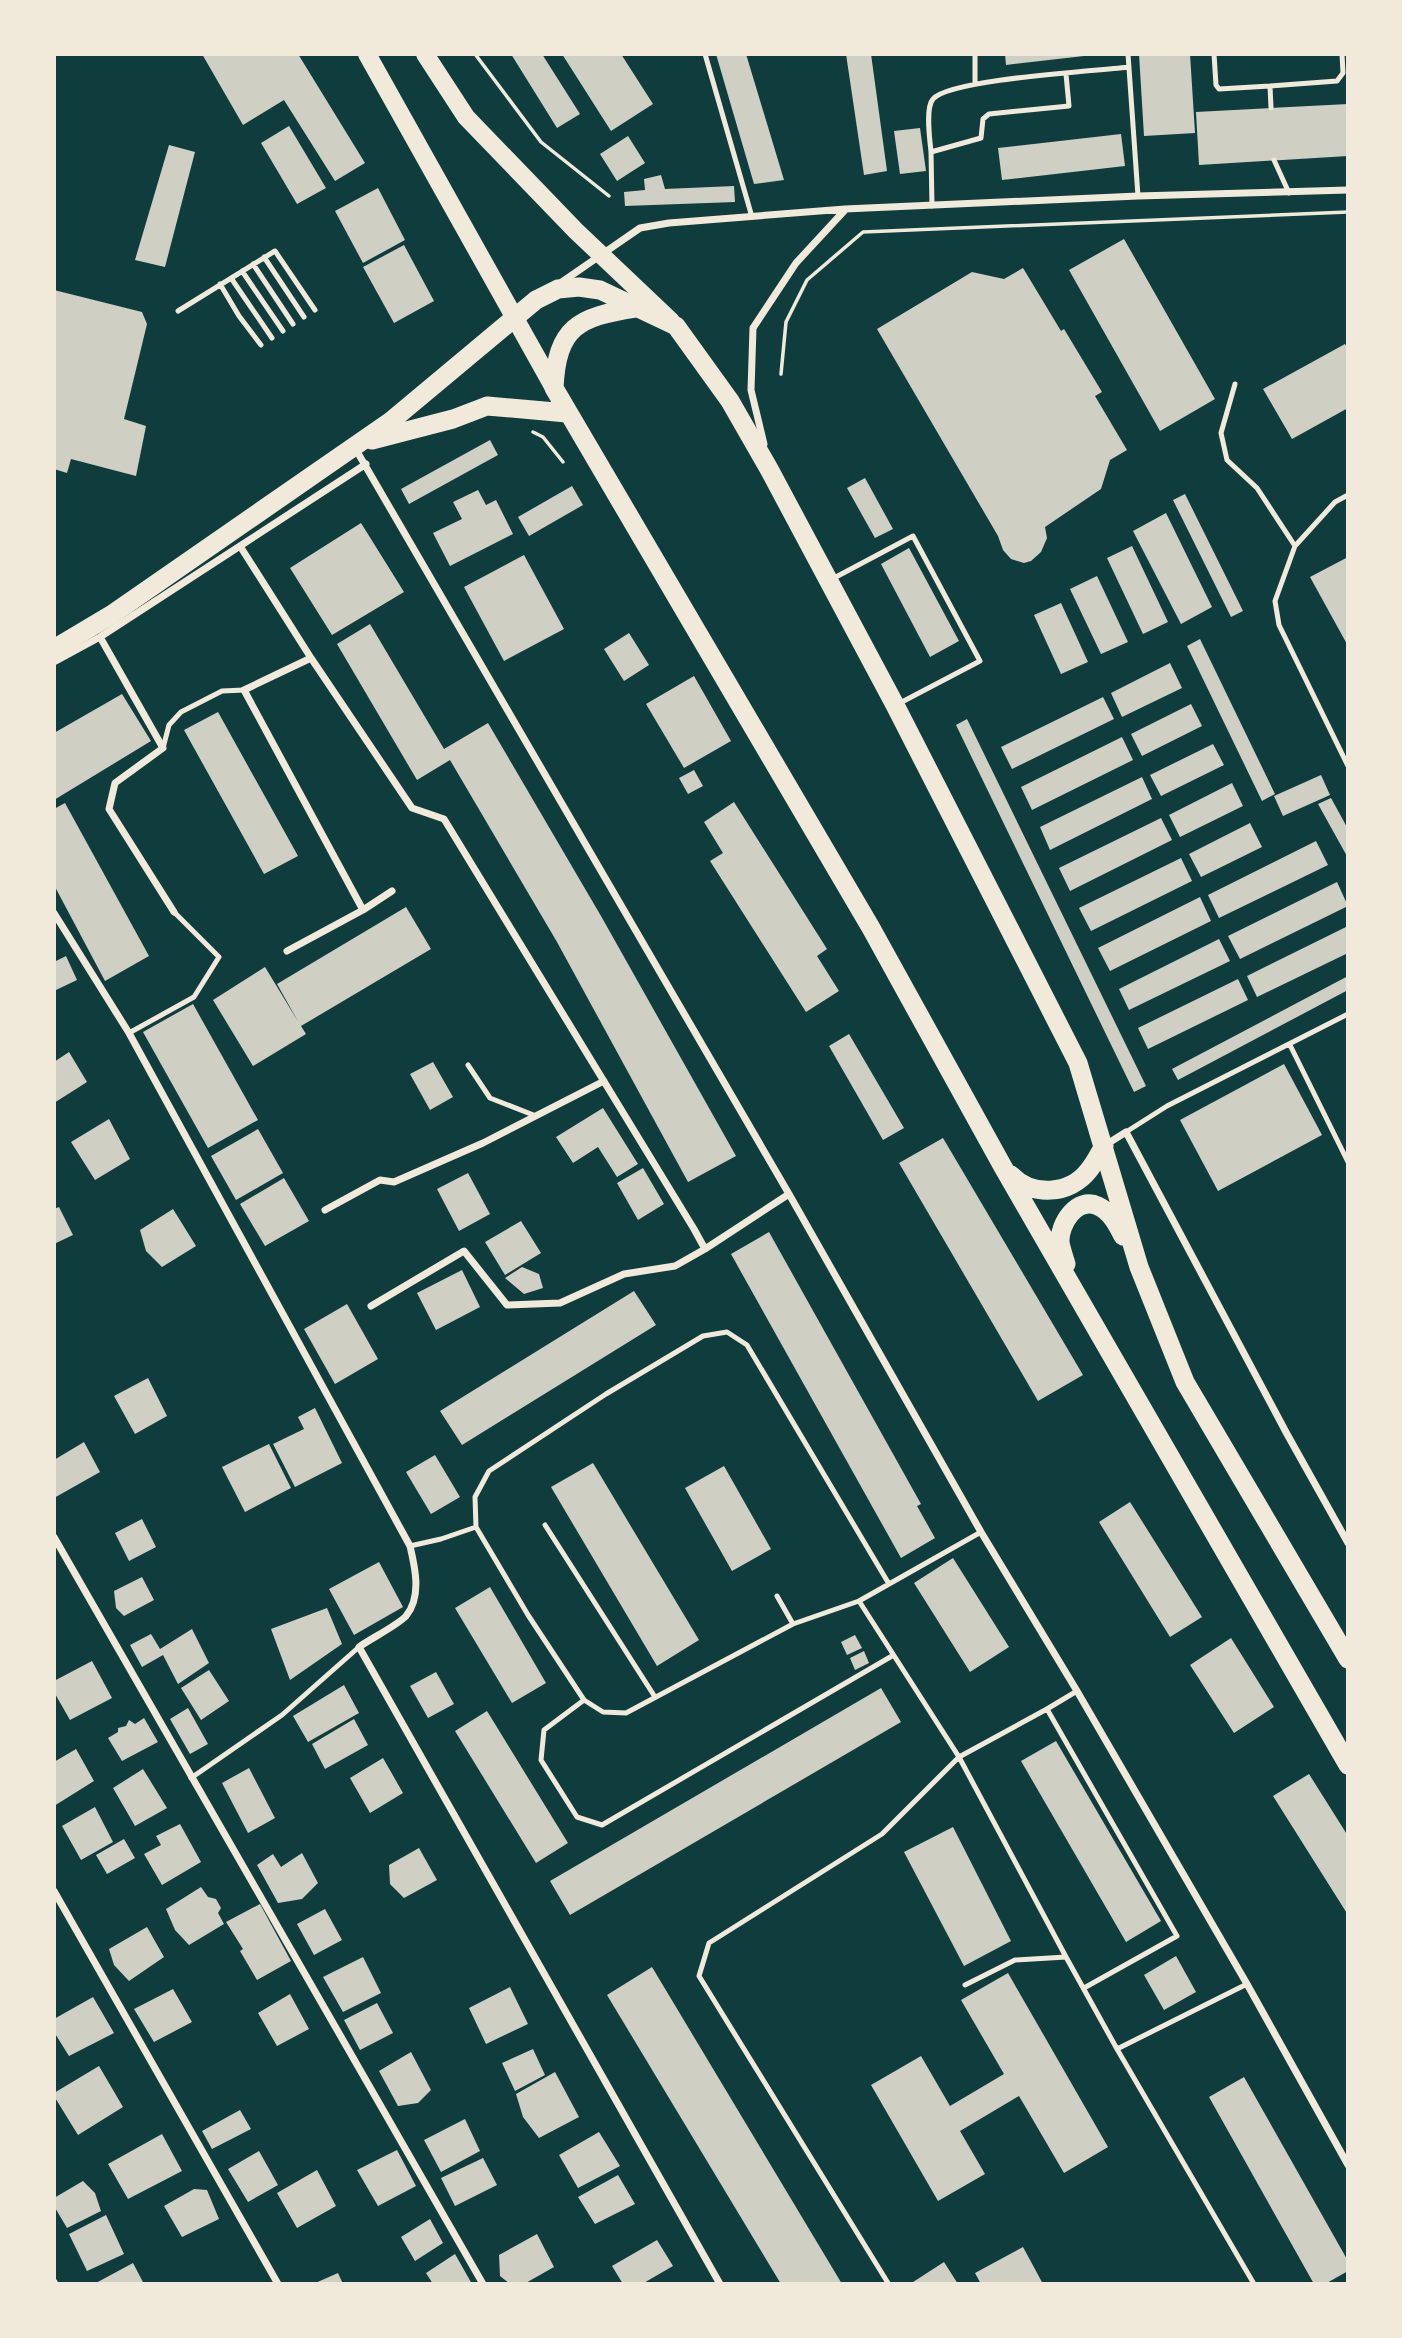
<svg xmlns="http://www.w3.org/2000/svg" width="1402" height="2338" font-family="Helvetica,sans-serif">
	<rect width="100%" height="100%" fill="#0f3d3e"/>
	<path fill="#cfcfc3" d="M202,54h96l67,109 -30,18 -51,-81 -41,25z
		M511,54h31l38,60 -23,14z
		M562,54h59l32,50 -42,27z
		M716,54h30l38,126 -30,4z
		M846,54h25l16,117 -23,4z
		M1005,54h78l1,2 -78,9z
		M1139,54h51l5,79 -51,3z
		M1348,104v52l-149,9 -3,-53z
		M289,126l37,62 -29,16 -36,-61z
		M920,128l6,43 -26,3 -6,-43z
		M1121,134l4,32 -123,14 -4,-32z
		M628,136l17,27 -28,18 -17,-27z
		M169,145l26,7 -30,115 -30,-7z
		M661,175l4,14 69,-3 1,16 -110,4 -1,-14 21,-2 -1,-11z
		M378,188l27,52 -42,23 -28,-52z
		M1124,239l91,160 -55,32 -91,-161z
		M404,245l30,56 -40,22 -31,-56z
		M1023,268l38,63 3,-2 38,63 -7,4 32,54 -17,10 -9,29 -56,38 2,11 -6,14 -10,9 -7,2 -13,-4 -8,-9 -5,-14 -121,-207 95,-57 32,7z
		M54,290l88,22 5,12 -23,95 22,7 -10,50 -65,-17 -4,14 -13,-4z
		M1345,344l3,5v59l-56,31 -29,-50z
		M490,440l8,15 -89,49 -8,-15z
		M865,478l28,51 -18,9 -28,-50z
		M572,486l11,19 -54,31 -11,-19z
		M478,490l8,15 10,-5 17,34 -63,32 -17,-33 29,-14 -9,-17z
		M1185,494l58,117 -12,6 -58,-117z
		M1166,513l46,94 -31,17 -48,-93z
		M361,523l43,69 -72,43 -42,-67z
		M1132,546l36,76 -25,12 -36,-76z
		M909,548l50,93 -29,16 -49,-93z
		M524,555l40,74 -60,32 -40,-74z
		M1348,557v89l-38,-69z
		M1097,576l31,66 -27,12 -31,-65z
		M1061,603l27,59 -27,12 -27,-59z
		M370,624l74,125 44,-26 113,193 135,240 -48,26 -131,-240 -107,-182 -33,20 -80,-136z
		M629,633l20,32 -25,16 -20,-32z
		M1200,639l75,155 -13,7 -75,-155z
		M1170,663l12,25 -60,29 -11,-24z
		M694,676l37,65 -47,27 -38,-64z
		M122,694l29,47 -97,59v-67z
		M1103,697l11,22 -102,50 -11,-22z
		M1191,704l11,22 -60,30 -11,-22z
		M218,712l80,144 -34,18 -80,-144z
		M967,719l179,367 -12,6 -178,-367z
		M1122,737l11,23 -101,50 -11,-23z
		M1213,744l11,21 -63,31 -11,-21z
		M694,770l9,16 -15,8 -9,-16z
		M1321,775l9,20 -47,21 -9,-20z
		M1142,777l10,22 -102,51 -10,-23z
		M1232,783l11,23 -63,31 -11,-22z
		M1331,798l17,31v29l-30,-54z
		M734,802l93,147 -10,7 22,35 -33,21 -96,-151 13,-8 -19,-31z
		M65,803l84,153 -44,25 -51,-96v-76z
		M1161,818l11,22 -102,51 -11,-23z
		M1250,823l12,24 -61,30 -12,-23z
		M1316,841l12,24 -109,53 -11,-23z
		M1181,858l11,23 -101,50 -12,-23z
		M1337,882l11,24 -108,53 -12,-23z
		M1200,897l11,24 -101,50 -12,-23z
		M406,907l25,42 -130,77 5,8 -53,32 -40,-66 52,-33 34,56 -22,-39z
		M1348,926v27l-91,44 -10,-21z
		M1219,939l11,22 -101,49 -10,-21z
		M66,956l11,24 -21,10 -2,-28z
		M1348,976v14l-170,90 -6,-11z
		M1238,979l10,21 -100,49 -10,-21z
		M193,1004l65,116 -50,28 -65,-116z
		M849,1034l55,94 -21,12 -54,-94z
		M69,1052l18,30 -33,21v-41z
		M433,1062l20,35 -23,13 -20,-36z
		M1284,1064l38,71 -104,56 -38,-71z
		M603,1108l35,56 -21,13 -19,-30 -25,16 -17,-26z
		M109,1119l21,40 -35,21 -24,-38z
		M258,1129l25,44 -47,27 -25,-44z
		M943,1138l140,237 -45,26 -139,-238z
		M643,1168l21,36 -26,16 -21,-37z
		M468,1173l22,41 -31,17 -22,-42z
		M284,1178l25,43 -44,25 -25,-42z
		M59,1207l14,28 -19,9v-35z
		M173,1209l23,37 -34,21 -16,-16 -6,-21z
		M521,1221l20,32 -36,22 -20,-33z
		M769,1232l152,272 -4,2 18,32 -34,20 -170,-304z
		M522,1267l17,7 4,14 -19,6 -19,-16z
		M462,1270l18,37 -44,23 -19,-37z
		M634,1291l22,34 -194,120 -22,-34z
		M347,1304l31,55 -43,25 -31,-55z
		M148,1378l19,38 -32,18 -21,-38z
		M315,1408l27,55 -47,24 -22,-43 31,-15 -6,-12z
		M84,1442l16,30 -46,26v-38z
		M269,1444l22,44 -46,24 -23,-45z
		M435,1455l25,42 -29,17 -25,-42z
		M593,1463l106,177 -42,26 -106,-179z
		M724,1466l47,83 -39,22 -47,-83z
		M1130,1502l72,115 -32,20 -71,-115z
		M142,1519l14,28 -27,14 -14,-28z
		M953,1558l56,89 -39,25 -56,-89z
		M379,1562l24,45 -49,28 -25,-46z
		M142,1577l12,23 -30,16 -8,-8 -2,-17z
		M490,1587l56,96 -34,20 -57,-95z
		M327,1608l15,36 -52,36 -19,-51z
		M192,1629l17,34 -31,21 -15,-29 -21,12 -12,-22 21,-11 9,15z
		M855,1635l7,13 -15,7 -6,-13z
		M1231,1638l43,69 -40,26 -44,-68z
		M864,1651l5,12 -14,7 -5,-12z
		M92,1661l20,37 -42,22 -16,-28v-11z
		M209,1670l20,31 -28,19 -20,-32z
		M436,1672l18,32 -26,14 -18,-32z
		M344,1685l15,28 -51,29 -15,-26z
		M881,1688l20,34 -331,193 -20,-34z
		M188,1708l20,36 -18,10 -20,-35z
		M487,1711l81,132 -32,20 -81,-132z
		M144,1718l14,24 -36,19 -14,-23 10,-6v-4l8,-2 3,-6 6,4z
		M354,1719l14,26 -43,24 -13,-25z
		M1056,1741l105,180 -35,21 -105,-181z
		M76,1749l18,32 -40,25v-44z
		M383,1758l20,35 -33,20 -20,-35z
		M249,1768l26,50 -27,15 -26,-50z
		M143,1769l24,39 -32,18 -22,-38z
		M1309,1774l39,62v79l-75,-119z
		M95,1807l18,35 -32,18 -19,-34z
		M180,1824l21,38 -39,23 -18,-31 17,-9 -5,-9z
		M953,1827l58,114 -47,25 -60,-114z
		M124,1839l11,19 -28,16 -11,-19z
		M419,1848l18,32 -33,18 -14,-14 -1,-19z
		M302,1853l16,30 -16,16 -24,4 -21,-38 16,-11 8,13z
		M201,1887l7,10 8,2 5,9 -3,5 6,11 -35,21 -14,-15 -9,-21z
		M260,1904l31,57 -34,19 -17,-29 3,-2 -17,-27z
		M325,1909l17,31 -28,15 -17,-31z
		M147,1927l17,30 -35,24 -15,-16 -5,-16z
		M1176,1956l20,36 -32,18 -20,-35z
		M363,1957l18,36 -38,19 -20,-35z
		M652,1967l190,317h-61l-174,-289z
		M1008,1973l100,174 -44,26 -45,-77 -59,35 25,43 -47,27 -67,-116 50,-29 29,50 54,-32 -43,-74z
		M510,1987l18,37 -42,20 -17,-36z
		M173,1989l19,33 -38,20 -20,-33z
		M290,1994l19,35 -32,17 -19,-33z
		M93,1997l21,36 -45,23 -15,-24v-13z
		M377,2003l16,30 -33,17 -16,-30z
		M533,2049l12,26 -30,16 -13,-28z
		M411,2052l20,38 -13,13 -20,3 -19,-35z
		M99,2066l24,41 -45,28 -24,-39v-3z
		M555,2072l24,45 -40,21 -16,-21 -7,-23z
		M1244,2077l104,184v10l-23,13h-11l-105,-187z
		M240,2110l11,19 -39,20 -10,-18z
		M465,2119l15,32 -39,21 -17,-32z
		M599,2132l21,34 -42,22 -19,-33z
		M162,2134l20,37 -54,28 -20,-35z
		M397,2150l19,36 -38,20 -21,-36z
		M259,2151l19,34 -30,17 -20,-33z
		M483,2158l14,27 -42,21 -14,-28z
		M317,2170l19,36 -39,22 -20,-35z
		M618,2175l17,29 -40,20 -17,-27z
		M83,2181l12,12 6,18 -34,17 -13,-22v-8z
		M194,2189l13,1 12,29 -37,18 -18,-31z
		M106,2215l18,39 -37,17 -18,-37z
		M430,2219l13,24 -28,18 -14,-24z
		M537,2234l17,33 -30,17h-14l-10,-8 -1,-21z
		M657,2240l16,26 -31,18h-19l-11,-18z
		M1023,2247l20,37h-62l-6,-11z
		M455,2254l17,30h-39l-7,-11z
		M944,2262l14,22h-48z
		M133,2263l11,21h-50z
		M338,2273l5,11h-30z"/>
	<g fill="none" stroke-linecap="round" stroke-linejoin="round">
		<path stroke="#f1e9da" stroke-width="3.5" d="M475,54l66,88 68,54
			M781,374l5,-52 21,-42 56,-48 485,-20
			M533,432l10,5 20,25"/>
		<path stroke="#f1e9da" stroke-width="5" d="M705,54l47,163
			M975,54v30
			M1128,54l10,142
			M1214,54l2,31 3,4 51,-3
			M1271,108l-1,-22 67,-5 6,-8 -1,-19
			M931,152c-1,-12 -6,-44 2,-53 17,-20 163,-28 196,-32
			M1274,160l15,33
			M932,206l-1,-54 50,-14 2,-19 6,-5 80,-8 -3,-32
			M264,257l40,60
			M253,264l40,60
			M242,271l41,60
			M231,278l41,60
			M220,284l19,32 22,29
			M178,311l97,-60 40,59
			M1235,384l-14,49 6,27 30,28 38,58
			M1348,495l-13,7 -40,44 -20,55 4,24 69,141
			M834,578l79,-42 67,125 -82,43
			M163,748l6,-23 12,-13 41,-21 22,-1
			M129,1033l65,-36 25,-40 -45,-45
			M1290,1045l58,117
			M468,1065l22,33 46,18
			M1126,1132l41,-26 181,-92
			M545,1525l110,172
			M410,1546l31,-7 35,-12
			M889,1584l-142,-239 -20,-13 -24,4 -97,58 -117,77 -14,26 1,30 52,88 56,85 19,12 23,1 167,-89 66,-23 122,-69
			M777,1596l16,28
			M859,1601l100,156 -77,77 -173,109 -10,33 189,307
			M584,1700l-40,30 -3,30 36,57 25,8 290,-169
			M1047,1709l30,-18
			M191,1778l91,-63 77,-68
			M1247,1984l-130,65 137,235
			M965,1985l50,-25 51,-3
			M1084,1988l93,-52 -130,-227 -88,48 107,200 51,92"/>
		<path stroke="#f1e9da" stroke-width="7" d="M559,284l81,-56 29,-5 176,-14 293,-13 210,-6
			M764,444l-13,-54 2,-62 43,-65 49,-53
			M355,448l434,746 192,338 96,159 170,293 101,181
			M366,464l-126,82 71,112 101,150 32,11 250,410 11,20
			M311,658l-67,32 119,220
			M54,662l46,-25
			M174,912l-65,-103 6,-26 48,-35 -63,-111 140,-91
			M54,913l75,120 281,513c5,21 12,51 -4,70 -8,9 -36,23 -47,31l361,637
			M287,951l76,-41 29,-19
			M1107,1144l19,-12 161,302 61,109
			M325,1210l55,-30 14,2 89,-39 121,-62
			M371,1306l93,-55 43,54 53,-2 64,-29 51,-8 30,-17 84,-55
			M54,1537l429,747
			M54,1891l224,393
			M54,2282l1,2"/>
		<path stroke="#f1e9da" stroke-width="18" d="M367,54l187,334
			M425,54l41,63 110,114 95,90"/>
		<path stroke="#f1e9da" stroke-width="19" d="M635,308c-57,9 -78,19 -81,80l317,540 132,239 345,598
			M372,440l81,-21 34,-13 80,7
			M54,649l57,-34 280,-194 145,-121 22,-11 21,-2 21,3 76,36 54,75 39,68 126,236 183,358 61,204 46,115 163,277
			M1011,1175c21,22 59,20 78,-5 6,-7 10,-16 15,-24
			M1066,1264c-2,-7 -5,-15 -6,-22 -1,-18 17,-46 38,-36 13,6 19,18 25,30"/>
	</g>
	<rect width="1402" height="2338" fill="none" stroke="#f1e9da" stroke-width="112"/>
</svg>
